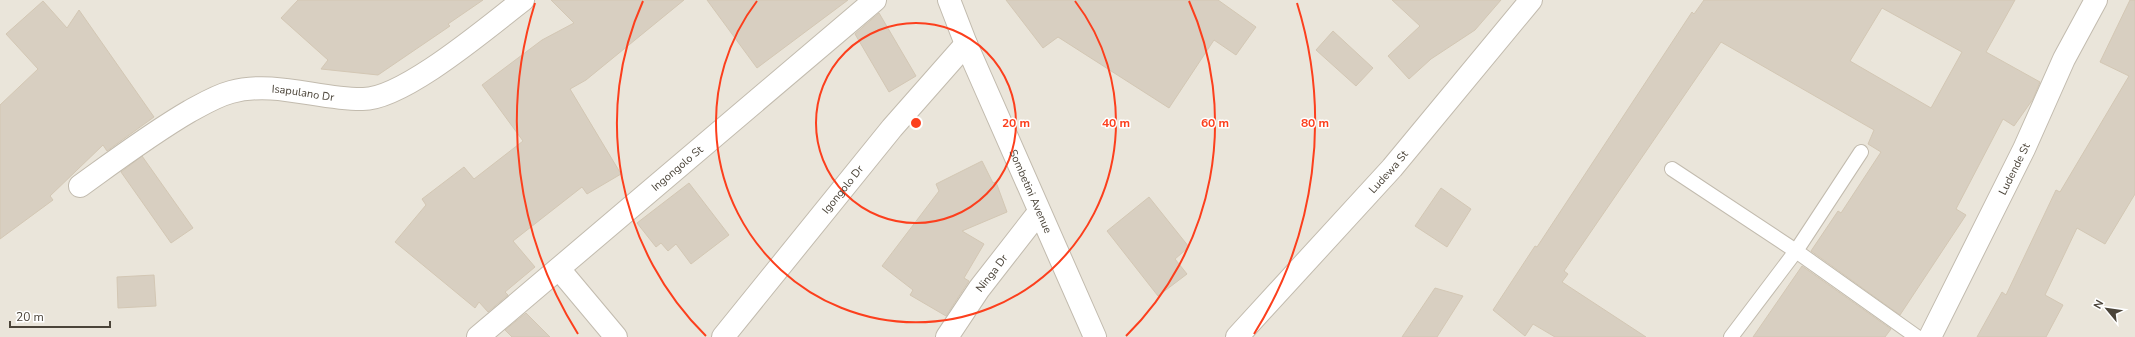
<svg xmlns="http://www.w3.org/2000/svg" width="2135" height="337" font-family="'Nunito Sans',sans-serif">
	<rect width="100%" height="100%" fill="#f6f3ec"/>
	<path fill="#eae5da" d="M0,0h2135v337h-2135z"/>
	<path fill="#d8cfc1" stroke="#d3c7b4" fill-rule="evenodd" d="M298,0h185l-35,24 2,2 -72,49 -57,-6 7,-9 -47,-42z
		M551,0h133l-98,80 -16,9 51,85 -34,20 -5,-7 -69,54 22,26 -30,25 3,3 -20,17 -9,-10 -4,6 -80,-66 31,-37 -4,-6 42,-32 10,12 49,-38 -41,-56 60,-45 32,-17z
		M707,0h141l-91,68z
		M1006,0h212l38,27 -20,28 -22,-15 -45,68 -111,-71 -15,11z
		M1392,0h109l-26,30 -44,29 -22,20 -21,-23 32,-30z
		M1704,0h311l-29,52 54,30 -7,17 -19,27 -11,-7 -47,90 10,6 -66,100 -89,-64 27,-40 3,2 40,-61 -13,-8 6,-14 -153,-88 -157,229 4,3 -6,8 84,55h-91l-22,-13 -8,12 -32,-26 42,-64 2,1 155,-235 2,2zM1882,8l80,44 -31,56 -81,-47z
		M2130,0h5v194l-30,50 -28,-16 -32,67 18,10 -17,32h-69l25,-45 4,3 50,-105 4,2 69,-116 -29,-14z
		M43,1l24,27 12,-18 75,107 -47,34 -4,-6 -53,51 3,4 -53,39v-134l38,-36 -32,-35z
		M879,13l37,63 -27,16 -34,-58z
		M1333,31l40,37 -17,18 -40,-36z
		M142,156l51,72 -22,15 -50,-71z
		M982,161l11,22 3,-1 11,30 -45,19 22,13 -20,34 5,3 -23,35 -36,-21 3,-5 -31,-24 57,-75 -3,-7z
		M689,183l40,52 -38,29 -15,-20 -8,7 -7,-8 -5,4 -19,-24z
		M1441,188l30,21 -24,38 -32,-21z
		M1149,197l40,50 -14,12 12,15 -29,22 -51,-65z
		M1802,266l89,63 -6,8h-132z
		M154,275l2,31 -38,2 -1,-31z
		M1435,288l28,8 -26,41h-35z
		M526,313l24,24h-38l-7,-7z"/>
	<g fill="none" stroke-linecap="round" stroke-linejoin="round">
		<g stroke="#c2bbae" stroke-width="16">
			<path id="service" d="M1672,169l124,82 121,86
				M1731,337l65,-86 65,-99"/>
		</g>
		<g stroke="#c2bbae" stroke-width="24">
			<g id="minor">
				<path id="s1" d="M949,0l17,44 129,293"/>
				<path id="s2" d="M80,186c36,-26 72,-53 110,-75 13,-7 26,-15 41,-19 44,-12 89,8 132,7 41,0 126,-73 160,-99"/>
				<path d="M559,269l57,68"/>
				<path id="s3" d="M478,337l397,-337"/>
				<path id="s4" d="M723,337l169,-209 74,-84"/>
				<path id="s5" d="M947,337l32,-48 60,-77"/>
				<path id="s6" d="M1237,337l155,-169 139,-168"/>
				<path id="s7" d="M1930,337l94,-188 40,-90 32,-59"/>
			</g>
		</g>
		<use href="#service" stroke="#fff" stroke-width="14"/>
		<use href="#minor" stroke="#fff" stroke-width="22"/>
	</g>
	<g fill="none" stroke="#fc3f1d" stroke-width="2">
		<circle cx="916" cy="123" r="100"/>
		<path d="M1075 1A200 200 0 1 1 757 1"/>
		<path d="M706 336A299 299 0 0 1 643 1M1189 1A299 299 0 0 1 1126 336"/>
		<path d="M578 334A399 399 0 0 1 535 3M1297 3A399 399 0 0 1 1254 334"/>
	</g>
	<g text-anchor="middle" stroke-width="3" stroke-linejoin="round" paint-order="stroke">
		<g font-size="11" fill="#4b4439" stroke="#fff">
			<text dy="4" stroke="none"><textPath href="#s2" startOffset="251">Isapulano Dr</textPath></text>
			<text dy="4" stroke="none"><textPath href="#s3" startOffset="261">Ingongolo St</textPath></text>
			<text dy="4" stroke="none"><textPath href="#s7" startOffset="188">Ludende St</textPath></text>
			<text dy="4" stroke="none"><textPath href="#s6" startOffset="224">Ludewa St</textPath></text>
			<text dy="4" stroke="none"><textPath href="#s4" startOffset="190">Igongolo Dr</textPath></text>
			<text dy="4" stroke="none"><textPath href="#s1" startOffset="208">Sombetini Avenue</textPath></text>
			<text dy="4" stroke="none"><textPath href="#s5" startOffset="78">Ninga Dr</textPath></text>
		</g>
	</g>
	<circle cx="916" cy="123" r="6" fill="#fc3f1d" stroke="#fff" stroke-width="2"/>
	<g font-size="12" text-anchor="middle" font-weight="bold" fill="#fc3f1d" stroke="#fff" stroke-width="3" stroke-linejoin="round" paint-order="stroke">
		<text x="1016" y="127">20 m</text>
		<text x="1116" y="127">40 m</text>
		<text x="1215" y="127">60 m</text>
		<text x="1315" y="127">80 m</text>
	</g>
	<g transform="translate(2107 309) rotate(299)" stroke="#ffffff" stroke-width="3" paint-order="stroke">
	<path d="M0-3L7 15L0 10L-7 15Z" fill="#4b4439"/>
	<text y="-6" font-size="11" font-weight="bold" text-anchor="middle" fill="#4b4439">N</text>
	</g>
	<path d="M10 321v6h100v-6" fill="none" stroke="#4b4439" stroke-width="2"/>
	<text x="16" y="321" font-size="12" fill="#4b4439" stroke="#ffffff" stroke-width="3" paint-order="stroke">20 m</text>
</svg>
